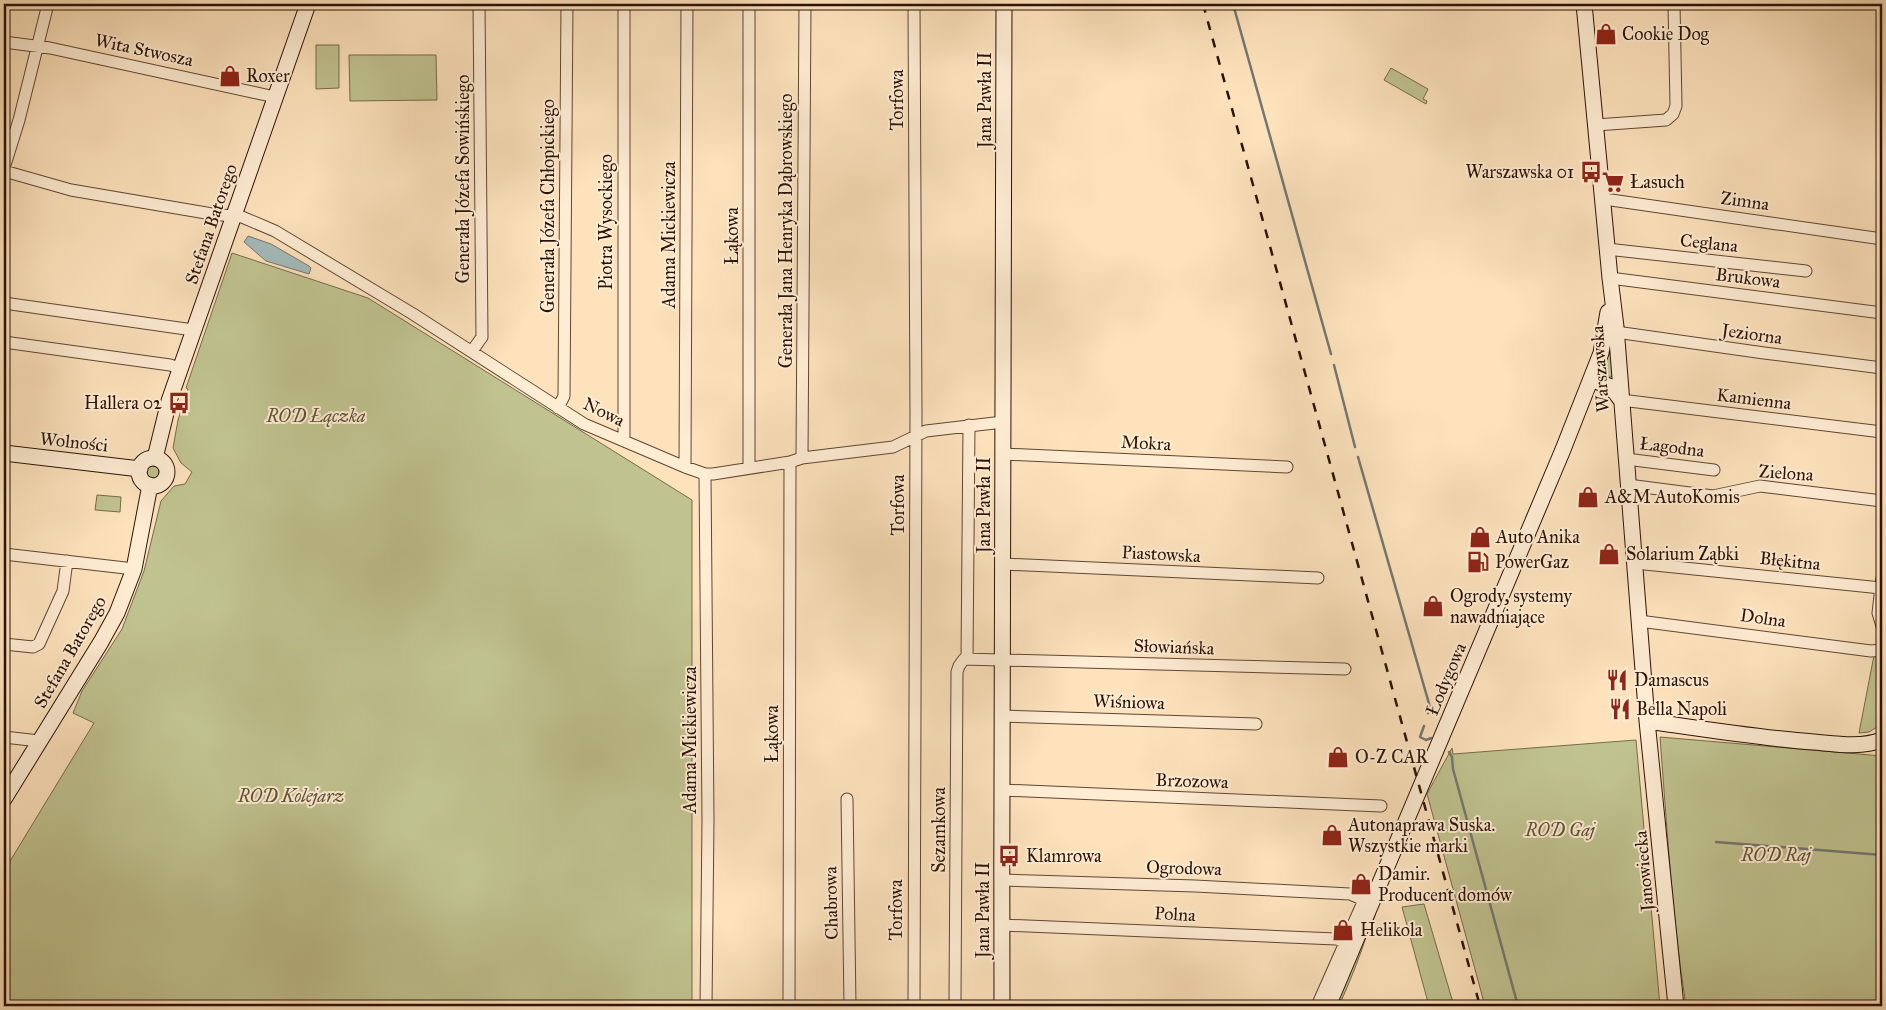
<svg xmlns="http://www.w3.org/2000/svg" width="1886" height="1010" font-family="'IM FELL Great Primer',serif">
	<rect width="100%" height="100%" fill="#fde2bc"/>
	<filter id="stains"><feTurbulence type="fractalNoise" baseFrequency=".004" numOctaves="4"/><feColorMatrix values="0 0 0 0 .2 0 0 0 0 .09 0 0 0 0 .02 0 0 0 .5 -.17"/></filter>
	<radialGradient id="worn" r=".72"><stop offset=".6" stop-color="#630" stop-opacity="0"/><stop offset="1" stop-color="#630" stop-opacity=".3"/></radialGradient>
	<path fill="#c0c390" stroke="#766a4b" d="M316,45h23v43l-23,1z
		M349,55h87l1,45 -87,1z
		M1391,68l37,21 -5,10 4,2 -1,3 -42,-24z
		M232,253l136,45 324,202v506h-688v-135l90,-148 -21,-10 9,-22 40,-62 22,-58 17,-70 13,-15 11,-2 7,-12 -11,-9 -8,-15 5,-28 10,-31 -2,-1z
		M1611,344l3,31 -6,3 -3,-1 -2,-5z
		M147 472a6 6 0 1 1 12 0a6 6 0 1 1-12 0Z
		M97,495l24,2 -1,15 -25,-2z
		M1882,614v110l-13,8 -10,1z
		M1660,737l222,19v250h-196c-14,-89 -19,-179 -26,-269z
		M1636,740l24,266h-175l-58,-212 25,-46 1,6z
		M1424,904l30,102h-25l-27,-99z
		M1376,909c-1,12 -5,13 -8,22 -8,26 -18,50 -29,75h-4z"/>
	<path fill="#a4bbbb" stroke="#747773" d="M248,236l23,8 38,22 2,2 -2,6 -43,-13 -22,-19z"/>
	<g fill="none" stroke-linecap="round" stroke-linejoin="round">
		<path stroke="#747773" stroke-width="2.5" d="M1233,4l98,350
			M1334,365l21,82
			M1358,457l72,250 -2,6
			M1424,726l-4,11 6,3 5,-2
			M1449,752l3,5 1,12 65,237
			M1716,842l166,13"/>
		<g stroke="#604634" stroke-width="13">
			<path id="street" d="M749,4v464
				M4,42l46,6 225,49
				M1596,125l70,-5 7,-6 3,-8 -2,-102
				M4,168l15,-48 29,-116
				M4,171l67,19 141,24 30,3 33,14 138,83 171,110 101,43 20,7h8l77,-12 12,-4 91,-11 33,-16 77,-9
				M1603,200h8l271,39
				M1607,249l199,22
				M1610,278l272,35
				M4,303l189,27
				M1616,332l148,21 118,15
				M4,342l166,23 10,3
				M472,351l10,-14 -3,-333
				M1621,400l261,32
				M558,408l6,-12 3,-392
				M624,441v-437
				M1003,454l284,13
				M802,458l3,-454
				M1626,459l88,11
				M685,467l2,-463
				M705,474l3,346 -2,186
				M1628,485l85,11 47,-10 122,15
				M4,554l130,15
				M1635,563l246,25
				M1003,564l315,14
				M1882,578l-4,35 4,13
				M1639,621l232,30 11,-1
				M4,644l29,3 6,-3 24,-53 4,-30
				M967,659l2,-234
				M1001,716l255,8
				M4,737l35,4
				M1002,790l379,16
				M847,799l3,207
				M1002,880l193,6 155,8 14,6 -47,106
				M1002,925l334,14 10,2
				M789,1006l1,-544
				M914,1006l2,-593 -2,-409
				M956,1006l-1,-4 2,-330 2,-6 5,-7 381,10"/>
		</g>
		<g stroke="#2b1206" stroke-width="17">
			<path id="secondary" d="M1584,4l26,274 6,49 31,394 29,285
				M1591,379l20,8 10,13
				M4,453l136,16
				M155,458l14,-57 139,-397
				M139 472a14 14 0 1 1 28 0a14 14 0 1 1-28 0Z
				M1647,721c56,8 111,17 167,21 23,2 46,6 68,-2
				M4,799l97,-157 16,-29 17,-44 16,-84
				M1002,1006c-1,-334 2,-668 2,-1002
				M1328,1006l234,-554 39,-99 7,-41"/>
		</g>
		<use href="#street" stroke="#feecd3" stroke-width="11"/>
		<use href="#secondary" stroke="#feecd3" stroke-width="15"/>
		<path stroke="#2b1206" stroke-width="2.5" stroke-dasharray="9 9" stroke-linecap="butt" d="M1203,4l277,1002"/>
	</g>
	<defs>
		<g id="shop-bare" transform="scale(1.725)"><path d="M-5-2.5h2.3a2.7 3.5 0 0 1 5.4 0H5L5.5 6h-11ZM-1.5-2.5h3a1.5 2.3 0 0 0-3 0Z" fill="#8f2418" stroke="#feecd3" stroke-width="2.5" paint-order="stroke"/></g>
		<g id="bus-bare" transform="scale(1.725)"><path d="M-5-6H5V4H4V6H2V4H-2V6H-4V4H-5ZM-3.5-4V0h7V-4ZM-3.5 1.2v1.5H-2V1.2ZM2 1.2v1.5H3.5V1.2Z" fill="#8f2418" stroke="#feecd3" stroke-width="2.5" paint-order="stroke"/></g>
		<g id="supermarket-bare" transform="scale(1.725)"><path d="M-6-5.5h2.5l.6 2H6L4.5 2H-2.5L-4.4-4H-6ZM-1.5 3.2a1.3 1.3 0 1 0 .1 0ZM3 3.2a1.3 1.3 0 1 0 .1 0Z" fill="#8f2418" stroke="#feecd3" stroke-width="2.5" paint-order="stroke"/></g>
		<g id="fuel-bare" transform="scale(1.725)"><path d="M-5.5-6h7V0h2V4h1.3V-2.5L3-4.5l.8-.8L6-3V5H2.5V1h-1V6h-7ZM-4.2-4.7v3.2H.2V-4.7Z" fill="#8f2418" stroke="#feecd3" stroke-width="2.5" paint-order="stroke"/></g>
		<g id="restaurant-bare" transform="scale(1.725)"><path d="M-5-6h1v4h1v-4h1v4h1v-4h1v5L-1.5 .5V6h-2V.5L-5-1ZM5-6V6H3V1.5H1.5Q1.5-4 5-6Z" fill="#8f2418" stroke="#feecd3" stroke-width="2.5" paint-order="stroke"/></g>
	</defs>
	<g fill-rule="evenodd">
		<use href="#shop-bare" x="1606" y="34"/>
		<use href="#shop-bare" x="230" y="76"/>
		<use href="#bus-bare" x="1591" y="172"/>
		<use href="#supermarket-bare" x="1613" y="182"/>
		<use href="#bus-bare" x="179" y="403"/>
		<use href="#shop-bare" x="1588" y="497"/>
		<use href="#shop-bare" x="1480" y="537"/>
		<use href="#shop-bare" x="1609" y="554"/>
		<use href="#fuel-bare" x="1478" y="562"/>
		<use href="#shop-bare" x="1433" y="606"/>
		<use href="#restaurant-bare" x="1617" y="680"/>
		<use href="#restaurant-bare" x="1620" y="709"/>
		<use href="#shop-bare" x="1338" y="757"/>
		<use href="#shop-bare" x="1332" y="835"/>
		<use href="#bus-bare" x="1009" y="856"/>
		<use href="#shop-bare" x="1361" y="884"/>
		<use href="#shop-bare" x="1343" y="930"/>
	</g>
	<g text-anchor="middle" stroke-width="4" stroke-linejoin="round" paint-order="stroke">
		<g font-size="18" fill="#2b1206" stroke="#feecd3" text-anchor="start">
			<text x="1622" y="40">Cookie Dog</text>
			<text x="246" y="82">Roxer</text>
			<text x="1574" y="178" text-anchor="end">Warszawska 01</text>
			<text x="1630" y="188">Łasuch</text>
			<text x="162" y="409" text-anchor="end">Hallera 02</text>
			<text x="1605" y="503">A&amp;M AutoKomis</text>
			<text x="1496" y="543">Auto Anika</text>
			<text x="1626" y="560">Solarium Ząbki</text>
			<text x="1495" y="568">PowerGaz</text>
			<text x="1450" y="602">Ogrody, systemy<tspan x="1450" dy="21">nawadniające</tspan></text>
			<text x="1634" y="686">Damascus</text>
			<text x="1636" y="715">Bella Napoli</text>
			<text x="1355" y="763">O-Z CAR</text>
			<text x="1348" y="831">Autonaprawa Suska.<tspan x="1348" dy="21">Wszystkie marki</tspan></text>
			<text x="1026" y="862">Klamrowa</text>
			<text x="1378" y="880">Damir.<tspan x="1378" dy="21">Producent domów</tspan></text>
			<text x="1360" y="936">Helikola</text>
		</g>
		<g font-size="18" fill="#2b1206" stroke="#feecd3">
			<text transform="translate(144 50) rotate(12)" y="6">Wita Stwosza</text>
			<text transform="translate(897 100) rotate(-90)" y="6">Torfowa</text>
			<text transform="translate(985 100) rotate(-90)" y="6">Jana Pawła II</text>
			<text transform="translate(463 179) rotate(-90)" y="6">Generała Józefa Sowińskiego</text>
			<text transform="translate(1745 201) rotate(8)" y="6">Zimna</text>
			<text transform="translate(548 206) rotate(-90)" y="6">Generała Józefa Chłopickiego</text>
			<text transform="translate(606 222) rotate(-90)" y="6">Piotra Wysockiego</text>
			<text transform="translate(211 224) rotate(-71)" y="6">Stefana Batorego</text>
			<text transform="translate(786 231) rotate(-90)" y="6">Generała Jana Henryka Dąbrowskiego</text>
			<text transform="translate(669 235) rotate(-90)" y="6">Adama Mickiewicza</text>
			<text transform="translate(732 236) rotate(-90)" y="6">Łąkowa</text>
			<text transform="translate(1709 243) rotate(6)" y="6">Ceglana</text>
			<text transform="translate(1748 278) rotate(7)" y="6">Brukowa</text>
			<text transform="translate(1752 334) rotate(8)" y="6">Jeziorna</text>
			<text transform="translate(1600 369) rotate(-94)" y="6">Warszawska</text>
			<text transform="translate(1754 399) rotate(7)" y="6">Kamienna</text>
			<text transform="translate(604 412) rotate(26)" y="6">Nowa</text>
			<text transform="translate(74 442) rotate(6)" y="6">Wolności</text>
			<text transform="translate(1146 443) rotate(3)" y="6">Mokra</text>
			<text transform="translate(1672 447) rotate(7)" y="6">Łagodna</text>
			<text transform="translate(1786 473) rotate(4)" y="6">Zielona</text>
			<text transform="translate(898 505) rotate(-90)" y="6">Torfowa</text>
			<text transform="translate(984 505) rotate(-90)" y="6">Jana Pawła II</text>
			<text transform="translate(1161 554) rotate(3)" y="6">Piastowska</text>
			<text transform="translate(1790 561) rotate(6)" y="6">Błękitna</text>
			<text transform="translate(1763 618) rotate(8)" y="6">Dolna</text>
			<text transform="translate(1174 647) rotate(2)" y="6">Słowiańska</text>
			<text transform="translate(70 652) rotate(-60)" y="6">Stefana Batorego</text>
			<text transform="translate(1446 679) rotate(-67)" y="6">Łodygowa</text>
			<text transform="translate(1129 702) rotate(2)" y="6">Wiśniowa</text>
			<text transform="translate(772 734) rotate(-90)" y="6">Łąkowa</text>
			<text transform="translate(690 740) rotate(-90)" y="6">Adama Mickiewicza</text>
			<text transform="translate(1192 781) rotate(2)" y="6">Brzozowa</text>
			<text transform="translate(939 830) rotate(-90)" y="6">Sezamkowa</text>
			<text transform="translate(1184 868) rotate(2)" y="6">Ogrodowa</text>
			<text transform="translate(1644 871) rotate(-95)" y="6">Janowiecka</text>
			<text transform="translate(831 903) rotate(-91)" y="6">Chabrowa</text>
			<text transform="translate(896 910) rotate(-90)" y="6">Torfowa</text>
			<text transform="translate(983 910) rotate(-90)" y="6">Jana Pawła II</text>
			<text transform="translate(1175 914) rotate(3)" y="6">Polna</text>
		</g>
		<g font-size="18" font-style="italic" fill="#5f5036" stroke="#feecd3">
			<text x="316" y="422">ROD Łączka</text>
			<text x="291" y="802">ROD Kolejarz</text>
			<text x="1560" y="836">ROD Gaj</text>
			<text x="1776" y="861">ROD Raj</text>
		</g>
	</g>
	<rect width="1886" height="1010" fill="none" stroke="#fde2bc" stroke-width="20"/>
	<rect x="5" y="5" width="1876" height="1000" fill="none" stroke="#2b1206" stroke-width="2.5"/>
	<rect x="10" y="10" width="1866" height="990" fill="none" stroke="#2b1206"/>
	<rect width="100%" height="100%" filter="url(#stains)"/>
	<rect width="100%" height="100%" fill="url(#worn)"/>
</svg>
